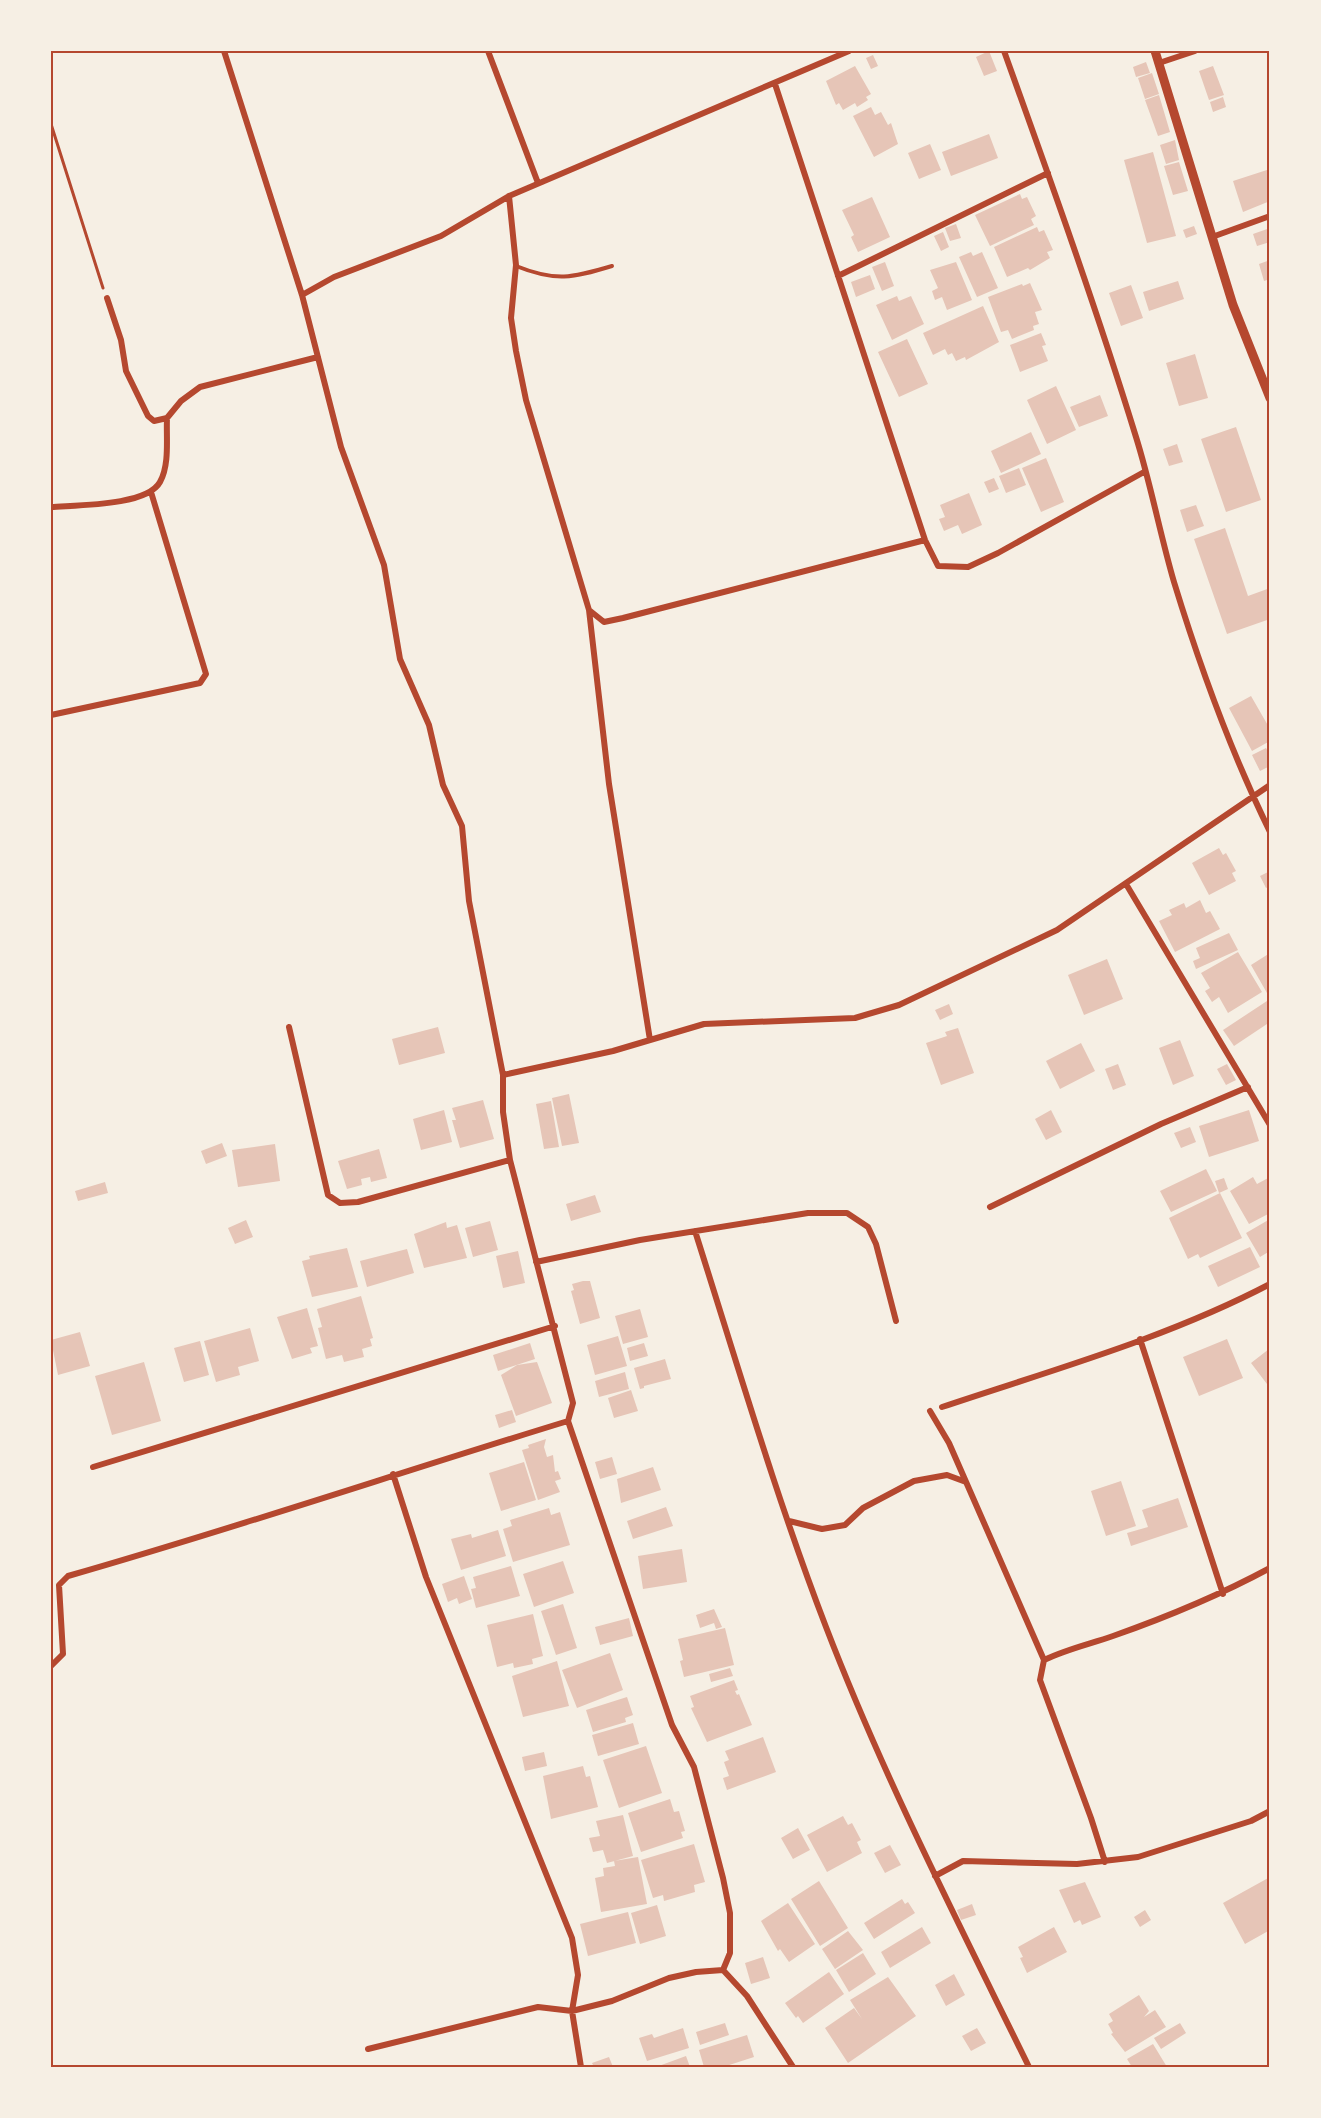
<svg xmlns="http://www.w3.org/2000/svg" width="1321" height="2118" font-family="'Fira Sans Condensed',sans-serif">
	<rect width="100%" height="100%" fill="#f6efe4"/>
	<path fill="#e6c5b7" d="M989,51l8,20 -13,5 -8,-19z
		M873,55l5,11 -7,3 -5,-11z
		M1146,62l4,11 -14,4 -3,-10z
		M855,66l16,28 -5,3 2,3 -11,7 -2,-4 -12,7 -4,-7 -3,2 -10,-24z
		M1213,66l11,29 -15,5 -10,-29z
		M1152,73l7,21 -14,5 -7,-21z
		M1159,95l11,37 -12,4 -13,-36z
		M1223,97l3,10 -13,5 -3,-10z
		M871,107l4,8 6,-3 7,13 3,-2 7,21 -24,13 -21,-41z
		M989,134l9,24 -47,18 -9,-24z
		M1175,140l4,20 -13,4 -6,-19z
		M930,144l11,26 -22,9 -11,-26z
		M1153,152l23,84 -29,7 -23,-83z
		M1179,162l9,29 -15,4 -9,-29z
		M1270,169v32l-27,11 -10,-31z
		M1020,194l2,5 5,-2 9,19 -5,3 3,6 -44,21 -15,-31z
		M872,197l18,40 -32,15 -7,-15 3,-2 -12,-25z
		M956,224l5,14 -11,3 -5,-13z
		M1194,226l3,8 -11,4 -3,-8z
		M1037,227l2,5 5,-2 9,20 -6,2 3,6 -20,12 -2,-2 -21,9 -13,-30z
		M1270,228v14l-13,4 -4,-12z
		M943,232l6,15 -8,4 -7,-15z
		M971,252l2,4 9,-4 16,36 -21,9 -18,-40z
		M1270,260v19l-6,2 -5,-17z
		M885,262l9,24 -12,5 -10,-24z
		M956,262l16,38 -25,10 -5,-13 -7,3 -3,-9 6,-3 -8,-18z
		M870,275l5,14 -19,8 -5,-15z
		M1178,281l6,18 -35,12 -6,-19z
		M1030,283l12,27 -7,2 4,12 -6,2 1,4 -22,9 -4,-9 -7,2 -13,-35 34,-13 1,2z
		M1131,285l12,33 -22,8 -12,-33z
		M897,296l2,5 12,-5 13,28 -32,16 -16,-35z
		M983,306l16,36 -33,18 -1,-3 -9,4 -4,-8 -4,2 -3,-6 -12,6 -10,-22z
		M1041,333l5,12 -4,1 6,15 -28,11 -10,-27z
		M907,339l21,45 -29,13 -21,-45z
		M1195,354l13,44 -29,8 -13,-43z
		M1056,386l20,44 -29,14 -20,-44z
		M1100,395l8,21 -29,11 -9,-20z
		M1236,427l25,73 -35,12 -25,-73z
		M1031,432l10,22 -40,19 -10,-22z
		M1177,444l6,18 -14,4 -6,-17z
		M1046,458l18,44 -23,10 -19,-44z
		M1019,468l7,17 -20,8 -7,-17z
		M994,478l5,11 -10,4 -5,-11z
		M969,493l13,32 -20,9 -4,-9 -14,6 -5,-12 6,-2 -5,-12z
		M1196,505l8,21 -17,6 -7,-22z
		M1225,528l23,68 22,-8v31l-43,15 -33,-95z
		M1251,696l19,33v12l-18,10 -23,-43z
		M1266,748l4,7v11l-10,5 -8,-16z
		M1219,848l4,7 3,-2 10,18 -4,2 4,8 -27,14 -17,-32z
		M1270,871v15l-4,2 -6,-12z
		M1200,900l6,13 4,-2 10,18 -45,23 -16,-31 13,-6 -3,-5 15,-7 2,5z
		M1229,933l9,17 -42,19 -3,-8 7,-3 -4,-10z
		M1238,952l24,40 -34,21 -9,-16 -7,5 -7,-11 5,-3 -9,-15z
		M1270,953v38l-3,2 -16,-28z
		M1107,959l16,40 -39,16 -16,-40z
		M1270,999v23l-36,24 -11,-16z
		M949,1004l4,10 -13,6 -5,-10z
		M438,1027l7,26 -46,12 -7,-26z
		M958,1028l16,45 -33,12 -15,-42 21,-7 -2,-4z
		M1180,1040l14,36 -21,9 -14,-37z
		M1081,1043l14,28 -35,18 -14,-28z
		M1118,1064l8,21 -13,5 -8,-21z
		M1227,1064l9,16 -10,5 -9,-16z
		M569,1094l10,49 -17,3 -10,-48z
		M483,1100l11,39 -34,9 -8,-28h4l-4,-12z
		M551,1101l8,46 -15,2 -8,-45z
		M444,1110l8,32 -31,8 -8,-31z
		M1051,1110l11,22 -16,8 -11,-21z
		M1249,1110l10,31 -50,16 -10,-31z
		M1190,1127l6,15 -15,6 -7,-15z
		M222,1143l5,13 -21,8 -5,-13z
		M275,1144l5,37 -42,6 -6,-37z
		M379,1149l8,29 -16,4 -1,-5 -9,2 1,6 -15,4 -9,-28z
		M1206,1169l11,22 -46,21 -11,-21z
		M1253,1177l4,7 13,-7v36l-21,11 -19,-33z
		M1224,1178l4,11 -9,4 -4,-12z
		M105,1182l3,11 -30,8 -3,-10z
		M1220,1193l22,45 -42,20 -2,-4 -10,5 -19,-41z
		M595,1195l6,17 -30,9 -5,-17z
		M1270,1219v32l-10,6 -14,-24z
		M246,1220l7,17 -18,7 -7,-16z
		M490,1221l8,29 -25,7 -8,-29z
		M446,1222l1,6 10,-3 10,33 -43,10 -10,-34z
		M1250,1247l10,20 -42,20 -10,-21z
		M347,1248l11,39 -46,10 -10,-36 8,-2 -1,-3z
		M407,1249l7,24 -47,14 -7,-26z
		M518,1251l7,32 -22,5 -7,-32z
		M583,1281h7l10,37 -20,6 -9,-33 3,-1 -2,-6z
		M361,1296l12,42 -3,1 2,7 -10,3 2,8 -20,5 -2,-7 -16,4 -8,-31 4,-1 -5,-18z
		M307,1308l11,38 -8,2 2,5 -20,6 -15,-42z
		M640,1309l8,28 -25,7 -8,-28z
		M250,1328l9,33 -21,6 2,8 -24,7 -12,-41z
		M80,1332l10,34 -32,9 -7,-35z
		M618,1336l9,30 -32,9 -8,-30z
		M1227,1339l16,39 -44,18 -16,-39z
		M200,1341l9,34 -25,7 -10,-34z
		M530,1343l5,16 -37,12 -5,-16z
		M644,1343l4,13 -18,5 -3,-13z
		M1269,1349l1,1v38l-19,-25z
		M665,1359l6,20 -27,7v2l-4,1 -6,-21z
		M144,1362l17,59 -49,14 -17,-59z
		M537,1362l15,41 -36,13 -15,-41 16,-10z
		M625,1372l4,17 -30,8 -4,-16z
		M631,1390l7,21 -24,7 -6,-20z
		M512,1410l4,12 -17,6 -4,-13z
		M546,1439l-2,8 3,10 6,-2 2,17 3,-1 3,8 -6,2 5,11 -22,8 -16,-50 7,-2 -1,-3z
		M612,1457l5,17 -17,5 -5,-17z
		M524,1462l12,38 -35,11 -12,-38z
		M653,1467l8,23 -40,13 -4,-24z
		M1121,1481l15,45 -30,10 -15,-45z
		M1178,1498l10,29 -57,19 -4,-13 21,-6 -6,-17z
		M666,1507l7,19 -40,13 -6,-18z
		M549,1508l2,7 9,-3 10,33 -57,17 -10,-33 9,-3 -2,-6z
		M498,1530l8,26 -45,14 -10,-31 20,-5 1,4z
		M682,1549l5,33 -44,7 -5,-33z
		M563,1561l11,32 -40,14 -11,-33z
		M511,1566l9,30 -44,12 -5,-19 5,-1 -3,-11z
		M464,1576l8,23 -13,5 -2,-6 -9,4 -6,-18z
		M563,1604l14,44 -21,7 -15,-44z
		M714,1609l8,18 -6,2 -2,-6 -14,5 -4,-13z
		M533,1614l10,42 -11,3 1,5 -19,4 -1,-5 -16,4 -10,-42z
		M629,1618l4,18 -33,9 -5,-18z
		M725,1628l9,37 -50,12 -4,-16 3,-1 -5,-21z
		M610,1653l13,37 -46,18 -15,-38z
		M557,1661l12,45 -46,11 -11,-41z
		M730,1668l3,8 -22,6 -2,-8z
		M734,1680l4,10 -3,1 2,4 2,-1 13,31 -45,17 -16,-34 3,-1 -4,-11z
		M627,1697l6,18 -8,3 1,4 -33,10 -7,-22z
		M633,1723l6,21 -41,12 -6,-21z
		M763,1737l13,35 -49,18 -4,-12 6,-2 -5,-14 5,-2 -4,-9z
		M646,1746l16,47 -43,15 -16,-48z
		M544,1752l3,14 -22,5 -3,-14z
		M583,1766l3,11 4,-1 8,31 -47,12 -8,-43z
		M670,1799l4,13 5,-1 6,20 -4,1 2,6 -42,14 -13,-39z
		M623,1815l10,41 -26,7 -4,-13 -10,2 -4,-14 11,-2 -4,-15z
		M843,1816l5,9 4,-2 9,17 -4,2 5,11 -35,19 -20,-37z
		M798,1828l12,22 -17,9 -12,-21z
		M694,1844l11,38 -11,3 1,7 -31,9 -1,-6 -10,3 -12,-38z
		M890,1845l11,20 -16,8 -11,-20z
		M638,1857l9,47 -46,8 -6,-34 9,-2 -1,-8 12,-2 -1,-5z
		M1270,1877v53l-25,14 -22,-41z
		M819,1881l29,47 -28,18 -29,-47z
		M1085,1882l16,35 -19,8 -2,-5 -6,3 -15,-33z
		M902,1899l3,5 3,-2 7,11 -41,26 -10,-16z
		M788,1903l27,41 -26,18 -9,-13 -2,2 -17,-30z
		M972,1904l4,11 -15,5 -4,-10z
		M657,1905l9,31 -26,8 -9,-31z
		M1145,1910l6,10 -11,7 -6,-10z
		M628,1912l8,31 -48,13 -8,-32z
		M922,1927l9,16 -41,25 -9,-16z
		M1054,1927l13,25 -40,21 -7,-15 3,-1 -5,-10z
		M848,1931l15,19 -28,19 -13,-20z
		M863,1953l13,21 -27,18 -13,-22z
		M763,1957l7,21 -19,6 -6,-21z
		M829,1972l15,22 -41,29 -5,-7 -2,2 -11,-15z
		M954,1974l11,21 -19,11 -11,-21z
		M888,1977l28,39 -68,47 -23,-35 29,-20 8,11 -12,-19z
		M1139,1995l10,16 -5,6 11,-7 11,17 -41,25 -14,-18 2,-1 -5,-9 5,-3 -4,-7z
		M725,2023l4,12 -29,10 -4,-13z
		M1180,2023l6,10 -25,16 -7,-11z
		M683,2028l6,20 -42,13 -8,-23 13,-4 2,4z
		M977,2028l9,15 -15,8 -9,-15z
		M747,2035l7,22 -31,10h-19l-5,-17z
		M1153,2044l14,23h-35l-5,-8z
		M686,2056l4,11h-34z
		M609,2057l4,10h-19l-2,-4z"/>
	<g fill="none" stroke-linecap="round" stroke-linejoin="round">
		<path stroke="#b5482f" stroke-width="3" d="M51,124l52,164"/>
		<path stroke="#b5482f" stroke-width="4" d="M516,266c40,16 56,12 96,0"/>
		<path stroke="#b5482f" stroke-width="6" d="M488,51l50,132
			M1004,51c46,128 92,256 132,386 15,48 24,97 38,145 26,85 57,170 96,250
			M1159,63l36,-12
			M775,84l150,456 13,26 30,1 30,-14 146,-81
			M509,196l7,69 -5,53 5,33 10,49 63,210 15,12 19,-4 302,-78
			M1212,237l58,-21
			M838,276l210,-103
			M302,295l32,-18 107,-41 68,-40 340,-145
			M107,298l14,42 5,31 22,45 6,5 13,-3 14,-17 19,-14 118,-30
			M51,507c26,-2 96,-1 109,-25 10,-18 6,-45 7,-64
			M589,610l20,174 41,256
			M51,715l149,-32 6,-9 -55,-182
			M1126,884l144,241
			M289,1027l39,168 12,8 18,-1 152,-42
			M503,1075l110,-24 91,-27 151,-6 44,-13 158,-75 213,-145
			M990,1207l171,-83 87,-37
			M695,1231c42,132 81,266 131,396 58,151 132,295 203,440
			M536,1262l104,-22 168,-27h39l21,14 8,17 20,77
			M1140,1339l83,255
			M942,1407c110,-37 225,-69 328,-123
			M930,1411l19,32 95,217
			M568,1421l104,304 22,42 29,111 7,35v40l-7,17
			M93,1467l462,-141
			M393,1474l33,103 146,361 6,37 -6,36 9,56
			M789,1521l33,8 23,-4 18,-17 51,-27 33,-6 19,7
			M51,1666l12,-12 -4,-69 9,-9c168,-48 333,-104 500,-155l5,-18 -63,-243 -7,-48v-37l-34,-174 -7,-75 -19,-41 -14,-60 -29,-66 -16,-94 -43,-118 -39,-152 -78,-244
			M1105,1862l-14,-44 -51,-138 4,-20c23,-11 46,-16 69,-24 54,-19 107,-41 157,-68
			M935,1876l28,-15 114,3 61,-7 113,-36 19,-10
			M368,2049l170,-42 34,4 40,-10 57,-23 27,-6 27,-2 24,26 46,71"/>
		<path stroke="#b5482f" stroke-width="9" d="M1155,51l78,254 37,93"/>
	</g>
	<rect width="1321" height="2118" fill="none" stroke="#f6efe4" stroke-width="105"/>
	<rect x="52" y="52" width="1216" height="2014" fill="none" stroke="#b5482f" stroke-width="2"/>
</svg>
